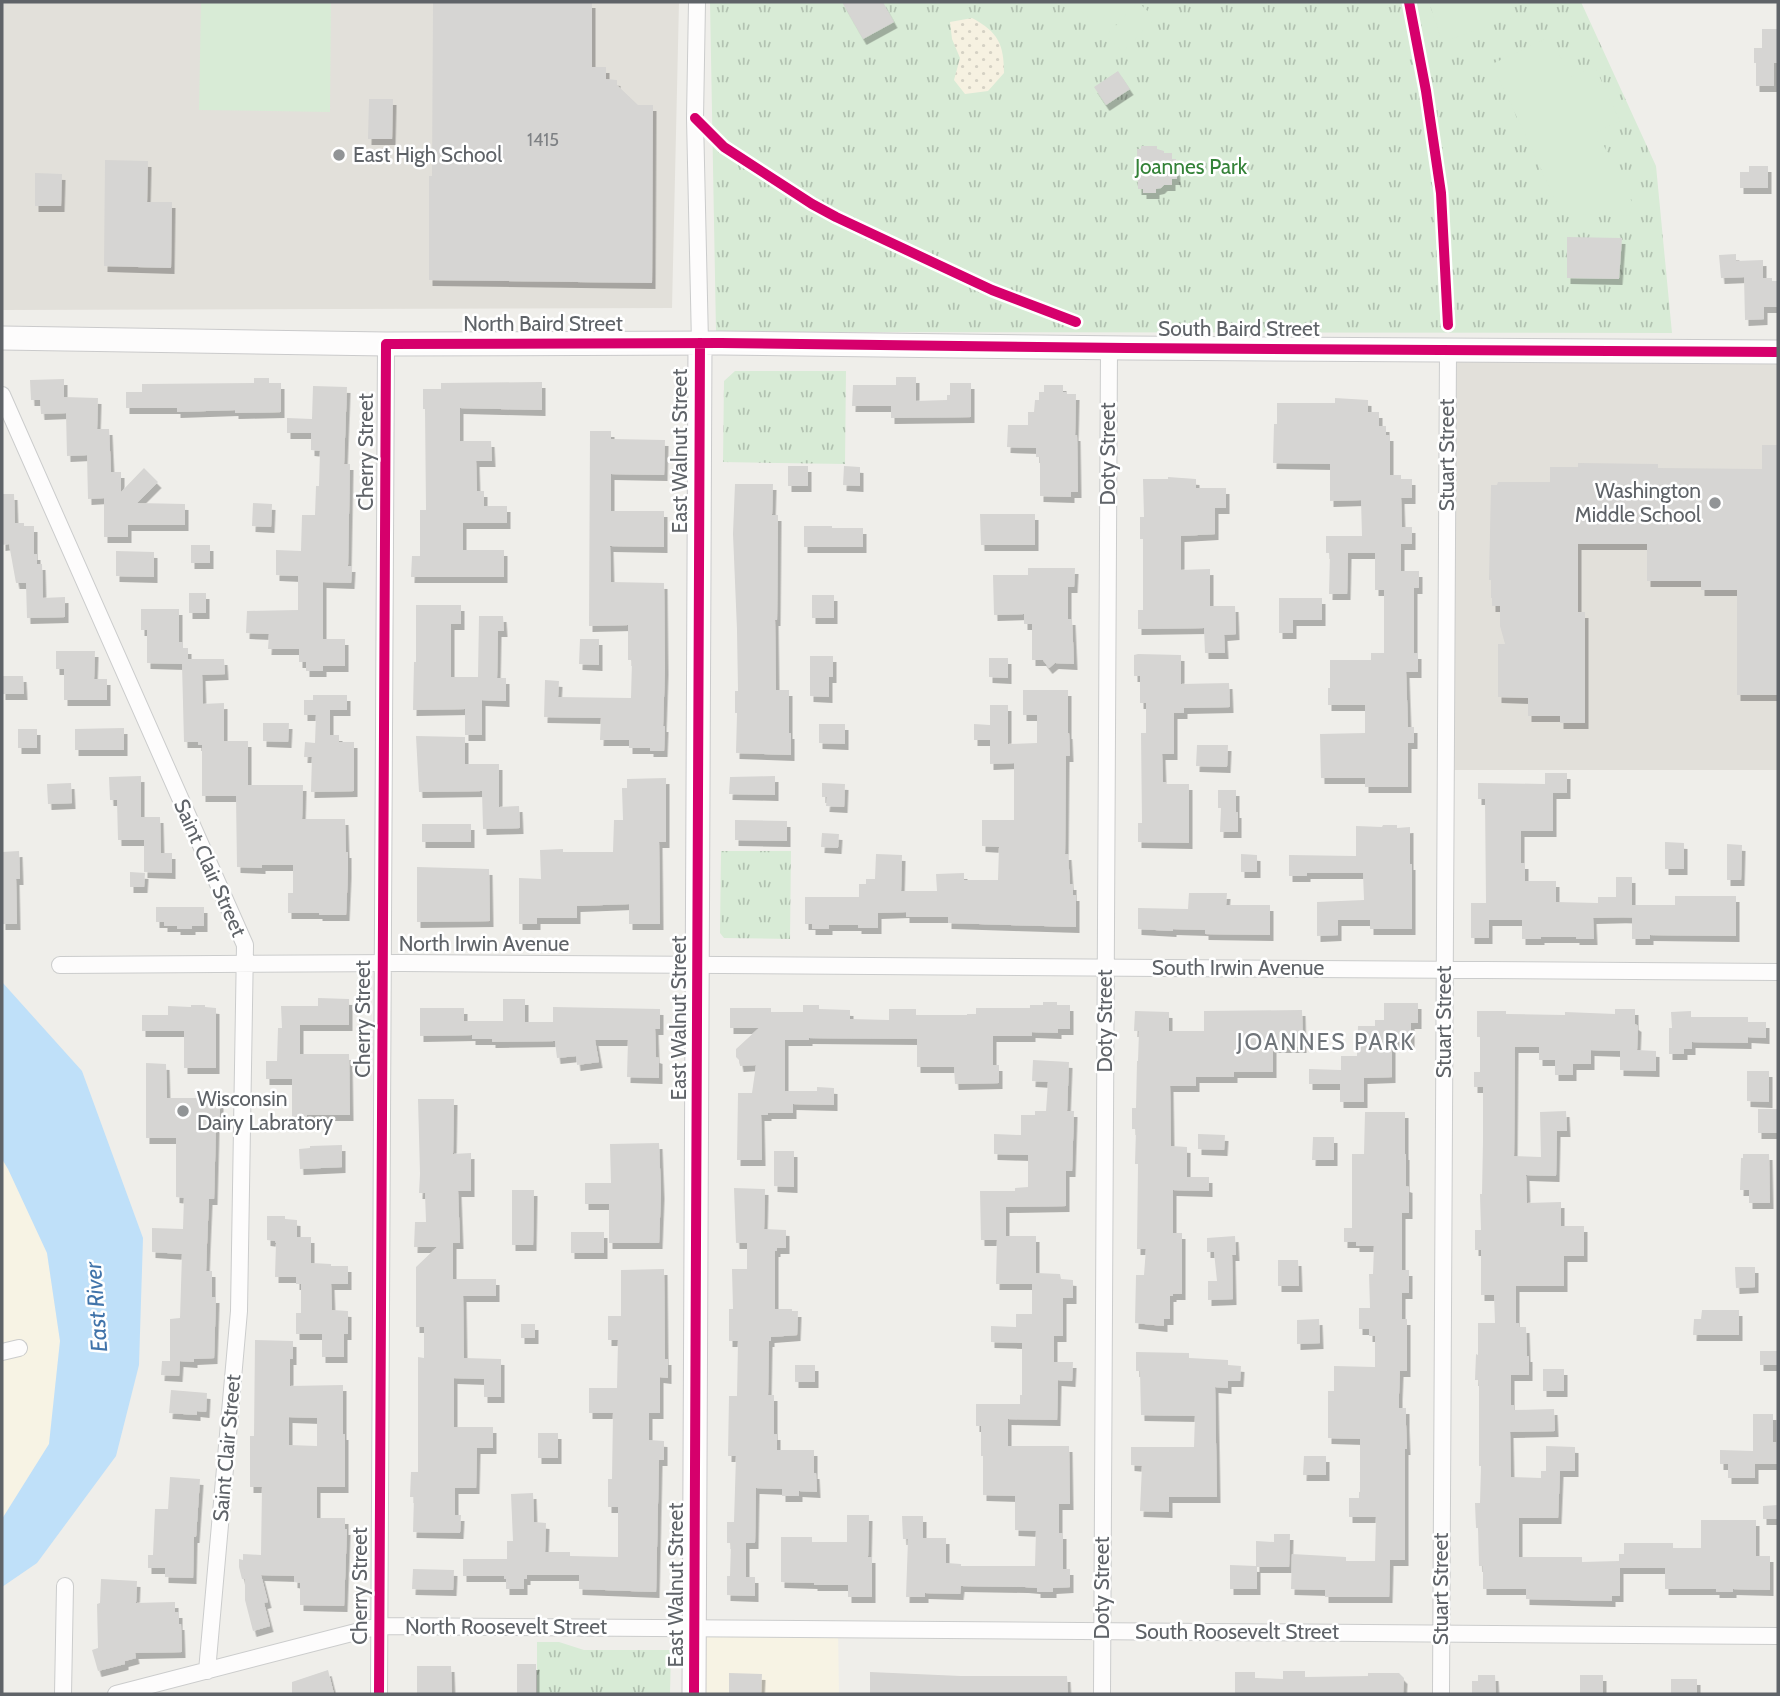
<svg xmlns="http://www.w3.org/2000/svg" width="1780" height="1696" font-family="Cabin,sans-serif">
	<defs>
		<pattern id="grass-tufts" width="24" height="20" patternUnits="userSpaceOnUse" patternTransform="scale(1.75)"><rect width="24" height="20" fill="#d8ebd6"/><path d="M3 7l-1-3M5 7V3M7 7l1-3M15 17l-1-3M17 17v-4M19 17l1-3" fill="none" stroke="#b2c2b1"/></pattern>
		<pattern id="sand-dots" width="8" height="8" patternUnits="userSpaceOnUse" patternTransform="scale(1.75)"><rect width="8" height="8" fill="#f6f1e1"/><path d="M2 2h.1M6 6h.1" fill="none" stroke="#d5d1c4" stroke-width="1.8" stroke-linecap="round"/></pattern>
		<filter id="shadow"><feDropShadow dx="3.5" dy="6" stdDeviation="0" flood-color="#0004"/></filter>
	</defs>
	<rect width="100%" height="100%" fill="#efeeea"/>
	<path fill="#f7f3e4" d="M2,1159l6,10 39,84 13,88 -11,103 -47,75z
		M695,1628l143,1 1,65h-145z"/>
	<path fill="#e2e0da" d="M2,2h677l-7,306 -670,2z
		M1448,350l330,2v418h-332z"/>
	<path fill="url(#grass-tufts)" d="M710,2h871l75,164 16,167 -956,-1z
		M735,371h111l-1,93 -122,-2 1,-81z
		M721,851h70l-1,88 -66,-1 -4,-5z
		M537,1642h22l25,8h87l-1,44h-133z"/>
	<path fill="url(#sand-dots)" d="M972,18c26,14 32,26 32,55l-16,18 -23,3 -11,-14 6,-22 -8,-19 -2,-17z"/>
	<path fill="#d8ebd6" d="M201,2h130l-1,110 -131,-2z
		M1086,2h32l-22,23 -17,-16z
		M1138,2l17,16 -32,34 -17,-16z
		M1429,2h82l5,15 -74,25z
		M1550,37l21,40 24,-10 25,54 -23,11 36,72 -4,12 -67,-2 -70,-150z"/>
	<path fill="#bfe0f9" d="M2,982l80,89 61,167 -4,127 -23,91 -79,107 -35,24v-68l47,-75 11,-103 -13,-88 -39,-84 -6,-10z"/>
	<path fill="#d6d5d3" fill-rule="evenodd" filter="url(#shadow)" d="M433,2h159v65h14v12l11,1v5l21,20h15l-1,178 -223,-3v-104h3z
		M842,2h41l11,20 -31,17z
		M1762,29h16v34h-4v23h-18v-23h-2v-15h8z
		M1118,71l12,18 -24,16 -12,-18z
		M369,99h24l-1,40h-24z
		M1141,146h16v3l7,2v2h8v6h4l1,20h-5v6h-8l-3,3 -5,1v4h-13v-4h-5l-1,-40h4z
		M105,160l43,1 -1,41h25l-1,66 -67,-2z
		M1749,166h19v22h-28v-16h9z
		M35,173l27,1 -1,32h-26z
		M1567,237l55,1 -3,41 -52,-1z
		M1736,254v7l27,-1v18h9v3h6v26h-14v12l-19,1 -1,-43 -23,1 -2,-23z
		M896,377h20v24l31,-1v-5h3v-12h21v34l-80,1v-12h-39l1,-21h43z
		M254,378h15v5h12v29l-46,1v-3l-58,2v-4h-51v-16h16v-8l112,-1z
		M64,379v18l34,1 -1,31h12l2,43h10v20l23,-24 14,14 -21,21 48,1v21h-57v12h-24v-39l-16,1 -1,-44 -20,1 -1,-43 -25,1 -1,-14h-9l-1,-20z
		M542,382v28l-82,-2v33h31l1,20h-16l1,30h7v15h23v17h-44v27h41v27h-93l1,-21h8v-46h6l-1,-101h-2v-20h18v-6z
		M1044,385h19v7h4v2h9l-1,41h2l1,57h-7v5l-31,-1v-39h-4v-9l-29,-1 1,-22h20v-13h6l1,-12h4v-8h5z
		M313,386l34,1 -3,77h6l-2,102h4l-1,17 -28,-1v57h22v27h-22v5h-17v-9h-7v-13h-31l1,-15 -23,-1 1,-22 51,-1v-34l-22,-1v-25l25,1 1,-36h13l1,-29h3l1,-35 -9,-1v-17h-24v-15l25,1z
		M1335,398l33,2v12h11v14h7v9h4v40h11v4h11v19h-11l1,29h10v17h-11v27h18v17h-5v65h4v19h-12l2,55h6v16h-6v44h-43v-9h-44l-1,-44 45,-1v-28h-37v-17h2v-28h41v-7h13v-63h-9v-37h-27l-1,41h-18l1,-41h-4v-17h36l-1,-36 -31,1v-37l-57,-1 1,-39h3v-21h58z
		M590,431h21v8l54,1 -1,35 -53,-1v37h53v36l-54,-1 1,36 53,1 1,86 -2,57h2l-1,25h-14v-3h-21v-8h-29l1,-22 -57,-1 1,-37 14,1 -1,16 73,1 1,-38h-4v-35l-39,1z
		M1762,445h16v250h-41v-105h-36v-9h-54v-37h-69v68h7v111h-25v-7h-32v-18l-30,-1v-53h7l-5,-18v-20h-8v-8h-1v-18h-2l2,-95h6l1,-3h52v-15h28v-4l80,1v4l104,1z
		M788,466h20v20h-20z
		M844,466l16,1v19l-17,-1z
		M1168,477l28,2v9h30v20h-11v26l-34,2v34l29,-1v37h25l1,28 -12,1 1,18h-20l-1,-25 -66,1v-19h5v-71h-3v-22h4l-1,-38h25z
		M735,484h38l-1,31h6l-1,105h-2l1,70h13v43h2v22l-55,-2 1,-40h-2v-22h3l-1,-61 -4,-96z
		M2,494h12l1,29h9v3h10v28h3v10h5l1,34 22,-1v20l-38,1 -1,-35h-10l-7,-39 -7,1z
		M253,503l19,1 -1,23 -19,-1z
		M980,514h55v31h-54z
		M804,526h28v2h31v19h-59z
		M191,545h19v18h-19z
		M116,551l38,1v25l-38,-1z
		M1028,568h47l-1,19h-6v32h4l2,45 -19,-1 -6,5 -6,-8h-11v-36h-8v-10l-30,1 -1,-40h35z
		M189,593h17v20h-17z
		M812,595h22v23h-22z
		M1279,598h43v22h-29v13h-14z
		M416,605h45v19h-10v53h27l1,-61h24l1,15h-6l-1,47h9v23l-24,-1v35h-17v-26l-52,1 1,-48h2z
		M141,609h38v33h4v6h5v11h36l1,15 -23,1 1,29 21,-1v38h24v44h55l-1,34h43l1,33h2v20l-2,43h-27v-2h-31v-20h5v-28h-31v3l-25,-1 -1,-71h-34v-51h-4v-3h-14l-2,-78 -35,-1v-33h-6z
		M580,639h19v26l-20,-1z
		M56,651h39l-1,28h13v21h-43v-31h-8z
		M1138,654l43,1v29l48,-1 1,24 -46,1v5h-10v41h-12l1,28h4l-1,2h23v59l-51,-1v-19h4l-1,-90h5v-30h-6v-27h-6v-21z
		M810,656h23v21h-4v20l-19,-1z
		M989,658h19v20l-19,-1z
		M2,676h21l1,18h-22z
		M1023,690h45v43h1l1,23h-4l-1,98h3l2,30h3v11h3v32l-128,-4v-6h-42v-5l-28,1v15h-20v-3h-29v4h-17v-5h-7v-27h54v-13h7v-5h9l1,-25 26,1 -1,36h36l-1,-17 28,-1v7h34l1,-33 -17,-1v-26h32v-57l-24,1v-24h-16v-16l16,1v-20h18v39l29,-1v-28h-14z
		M313,695h34v15h-17v25h9v7h15v49l-43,1 1,-35h-8l1,-15 10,1 1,-28h-12v-15h9z
		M263,723h26l-1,19 -25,-1z
		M819,724h26v20l-26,-1z
		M124,728v22h-49v-21z
		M18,729h19v19h-19z
		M416,736l49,1v27h34v43l20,-1 1,22 -37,1 -1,-38 -63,1z
		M1197,745h31l-1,22 -31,-1z
		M1545,773h22v20h-14v38h-32v32h4v18h31v21l42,1v-6h18v-20h16v40l-39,1 1,21h-18v-2h-35v2h-19v-19h-33v18h-18v-35h15l-1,-104h-7v-16l67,1z
		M141,776v41h19l1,36h11v20l-28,-1v-32h-26l-1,-40h-7l-1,-23z
		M775,776v19l-46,-1 1,-17z
		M666,778v64h-7l1,82h-31v-20l-52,2v12h-40v6h-18v-46l22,1 -1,-29 23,-1v3h50l1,-32h9l-1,-32h5v-9z
		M71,783l1,20 -24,1 -1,-20z
		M822,783l23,1 -1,23 -18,-1 1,-9h-5z
		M1218,790h18v22h2v20h-18l1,-24h-3z
		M735,820l52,1v20l-52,-1z
		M422,824h49v18h-49z
		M1383,825h14v3l13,-1v37h2v65h-42v-9h-32v15l-21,1v-34l47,-2 -1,-27h-56v3h-18v-21l67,1v-30l26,1z
		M822,833l17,1 -1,14 -17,-1z
		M1665,842l19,1v26h-19z
		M1727,844l15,1 -1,35h-14z
		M19,851l1,28h-4l1,45h-15v-72z
		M1241,854l16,1v17h-16z
		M417,867l72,2 1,52 -73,1z
		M130,872l15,1 -1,14h-14z
		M1189,893h38l-1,12h44v30l-65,-1v-4l-32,-1v2l-35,-2v-21l50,1z
		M1675,896h61v40l-86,-1v4h-18v-34h43z
		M156,907h48v19h-12v3h-15v-3h-13v-4h-8z
		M318,998l31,1v26h-49v29h49l1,61h-43v4h-15v-40h-26v-18h11l1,-33h4l-1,-22h37z
		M503,999h22v23h28v-15l107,2v20h-5l1,28 3,1v20l-32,-1 1,-37h-33l4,22 -22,3 -1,-9 -19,2 -2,-17 -63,1v-3h-20v-4l-52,1v-28h44v13h39z
		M1043,1002h14v3h13v24h-12v4l-26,-1v4h-39v29h6v18l-44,1 -1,-17h-37v-28l-108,-1v2h-24v51h32v-4l17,1v17l-41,-1v9h-25v2h-7l1,45h-25l1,-67h14l4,-28 -16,1 -1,-6 -3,-3v-8l23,-21h-29v-20h41v4h32v-7h16v4l31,1v9l39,1v-11h27v6h51v-1h9v-6h54v-3h13z
		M1384,1003h34v20h-7v19h-19v35l-28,1v24h-24v-18h-31v-15l32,1v-14h16l1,-30h17v-6h9z
		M191,1005h14v2l11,1v60h-32v-37h-42v-16h26v-9l23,1z
		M1615,1009h20v15l3,2 -1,24 19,1v20l-36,-1v-19l-29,-1v14h-18v11h-18v-15h-16v-13h-24l-1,109 27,1 -1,-45 26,-1 1,20h-10l-1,45 -30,-1 1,28 34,-1v24h23v30h-20v30h-48v37h3v4h7l1,29h2v19h-18v30h3v5l40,-1 1,22 -45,1 1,45 30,1v-7h5v-25l29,1v24h-15l-2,47h-39v39h63v5l37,-1v-7h5v-11h49v5h28v-28h55v36h14v34l-37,-1v3h-17v-3h-51v-21h-45v28h-8v5l-86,-2v-10h-43v-23h-4l-1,-38h-2l-1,-25h5l1,-37h-2v-86h-4l1,-26 2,1v-32h17l-1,-28h-13v-45h-6v-20h6l-1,-36h2l1,-53v-54h-9v-15h6v-35h-3v-26h29v3l59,1v-3l50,2z
		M1302,1010l1,37h-30v25h-39v5h-38v9h-26l1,60 16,1v30h22v14l-36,-1v43h9v61h-9v2h-3v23h-6v7l-29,-3 1,-48h8l2,-26h-9l1,-85h-3l1,-35h-4v-21h4l1,-47h1l1,-30h-5l1,-20 34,1v19h35v-20z
		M1691,1011v6h57v5h18v16l-18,-1v6l-56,-1v7h-8v5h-15v-26h3l-1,-16z
		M1033,1060l36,2 -2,49h7l-2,60h-6v35l-60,1v29h30v37l24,1 1,5 12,1v18h-10v38h-9v26h19l-1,19 -14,-1 -1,40 -49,-1v27h61l1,58h-11v29h4v36h7v18l-17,1v4h-16v-4l-12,-1 -64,-1 -1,8 -35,-1v4h-19l2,-58h-5l-1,-23h21v22h23v25l15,1v2h74l1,-35 -21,-1v-34l-32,-1v-39h-2v-30h-5v-22h44v-9h2v-52l-31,-1v-16l25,1v-13h16v-30h-36l1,-44h-16l-1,-49h35v-3l13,-1v-32l-34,-1v-20l27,1v-20h14v-4h11l2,-29 -16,-1z
		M146,1063l20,1 1,34h53v27h-4l-2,74h-5l-2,45 -1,27h6v26h4l-2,61 -20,1v3l-14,-1 -1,15 -18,-1 1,-14h8v-42l10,-1 2,-64 -30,-2v-24l31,1 1,-31 -8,-1v-59h-30z
		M1747,1071h22v31l-22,-1z
		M418,1099h36l-1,55 18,-1v38h-13l2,52h-7v36h43v17h-33l1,62 37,1v38h-17v-18l-30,-1v49h39v21h-16l-1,40h-21v27h6l-1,18 -47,-1 1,-35h-4l1,-25h7v-115l6,1v-31h-8v-60l21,-20h-23l1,-25h11l-1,-29h-6l1,-19z
		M1758,1109h20v24h-20z
		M1365,1112h40v42h1v32l3,1v26h-7v57h7v23h-7v26h5v52h-7l-1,23v14h7v17l1,24h-2v111h-15l-1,37h-64v-7l-34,-1 1,-35 54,3v4h29l1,-44h-27v-19h10v-6h1v-53l-32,-1v-47h6v-25l41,1v-31h-6v-7h-10v-21h11l-1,-34h4l1,-28h-18v-4h-12v-14h8v-74h12z
		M1198,1134l27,1 -1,15 -26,-1z
		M1313,1137h21v23h-22z
		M659,1143l2,50 -2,50h-50v-39h-24v-21h26l-1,-39z
		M342,1145v22l-42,2 -1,-20 11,-1v-2z
		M774,1151h20v36l-20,-1z
		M1743,1154h26l1,49h-21v-13h-9l1,-32h2z
		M734,1188l31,1 -1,40 22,1v18h-9v3h-2v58h17v2h6l-1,24 -26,2v4h-2l-1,54h6v39h3v16h37v23h2l1,19 -18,-1v5h-17v-7l-26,-1 -1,55h-9v34h9v19l-28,-1v-19h3l1,-33h-4v-21h7l2,-66h-8l1,-60h8l1,-55h-9v-32h4l-1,-40h15v-26h-11z
		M512,1190h22l-1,55h-21z
		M267,1216h18v3l12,1v17h14v26l20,1v2h17v18h-17l1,26 16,1v23h-4v23h-22v-23h-26v-21h5v-29h-5v-7h-21l1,-34 -1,-2 -8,-1z
		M571,1232h33v21h-33z
		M1235,1236l1,19h-4l1,44 -25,1v-19h9l-3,-29h-7v-14z
		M1278,1260h20l1,26h-21z
		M1735,1267h20v20l-19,1z
		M664,1269l1,90h3v19l-8,-1v36h-11v27l15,1v19h-5l-3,132 -77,-3v-14h-52v4h-3v10h-18v-10h-2v-3h-41v-17h44v-18h6l-2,-47 22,-1 1,29 12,1 -1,29h25v4l48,1v-50h-10v-28h4l1,-66h-24v-25h28l1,-48h-10v-24h13v-46z
		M1702,1310h37v25h-46l1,-16h7z
		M1319,1319l1,24 -23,1v-24z
		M521,1324h14v14h-14z
		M255,1340l38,1v18h-3v27l53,-1v49h2v53h-28v31h28v11h2l-3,77 -44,-1v-22l-6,-1v-6l-33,-1 7,27 -4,1 6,23 -17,5 -8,-31v-21h-3l-3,-12v-8l4,1v-6l18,1 1,-68h-12v-51h4zM289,1417l28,1v28l-28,-1z
		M1760,1351h18v14h-18z
		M1136,1352l53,1v5l39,2v5l13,1 -1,15h-12v7l-13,-1 2,110h-48v15l-29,-1 2,-45 -11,-1v-18h63l1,-31 -54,-1 -1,-44h-4z
		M795,1365h20v17h-20z
		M1543,1369h21v22h-21z
		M171,1390l36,3 -1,19 -9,-1v4l-28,-2z
		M1753,1414h20v28h5v22h-23v14h-27v-14h-8v-14l33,1z
		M538,1433h20v25h-20z
		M1304,1456h22v19h-23z
		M170,1477l30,2 -4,58h-2l-1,41 -28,-1v-9h-17v-13h5l2,-46h13z
		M1778,1505v14h-15v-13z
		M847,1515h22l-1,42h4v40h-24v-12h-34v-2l-33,-1v-45h31v5h35z
		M1274,1534h16l-1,33h-32v22h-27v-24l26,1v-25l18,1z
		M413,1569l41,1 -1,20 -41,-1z
		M101,1579l36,2 -1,22 39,-1v10h4v12h2l1,28 -47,1 1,5 -11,3v3l-27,7 -6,-21 6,-2 -1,-44 3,-1z
		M517,1664h19v30h-19z
		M417,1666h34l1,28h-35z
		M328,1670l6,24h-42v-12z
		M1283,1671h22v6l63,-1v-3h31l5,5 -1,16h-168v-22h20v6l28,1z
		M870,1672l91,4h106l1,18h-198z
		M729,1673l33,1 -1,20h-32z
		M1478,1675h17l1,19h-24v-13h6z
		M1580,1675h23v19h-23z
		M1671,1679h26v15h-26z"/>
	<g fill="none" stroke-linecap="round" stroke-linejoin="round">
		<g stroke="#cbcccc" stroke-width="18">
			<path id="street" d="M697,2l-2,116 5,225
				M2,395l243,550 -6,366 -32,360
				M60,965l342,-2 1376,9
				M2,1352l17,-4
				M63,1694l2,-108
				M116,1694l263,-68 1399,10
				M379,1694l7,-1350
				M1102,1694l7,-1346
				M1441,1694l7,-1344"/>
		</g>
		<g stroke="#cacacb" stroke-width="25">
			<path id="secondary" d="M2,338l384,6 335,-1 406,5 651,4
				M694,1694l6,-1351"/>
		</g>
		<use href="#street" stroke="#fdfcfc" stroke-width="16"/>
		<use href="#secondary" stroke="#fdfcfc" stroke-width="23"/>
		<g stroke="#fff" stroke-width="15">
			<path id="cycleway" d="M1409,2l17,89 15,102 7,132
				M695,118l29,29 88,57 24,13 156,73 84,32
				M379,1694l7,-1350 335,-1 406,5 651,4
				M694,1694l6,-1351"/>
		</g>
		<use href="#cycleway" stroke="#d6006c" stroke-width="10"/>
	</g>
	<g fill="#919496" stroke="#fff" stroke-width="2.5">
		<circle cx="339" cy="155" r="7"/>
		<circle cx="1715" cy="503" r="7"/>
		<circle cx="183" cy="1111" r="7"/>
	</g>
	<g text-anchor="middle" stroke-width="5" stroke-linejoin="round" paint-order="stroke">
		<g font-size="18" fill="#7e8184">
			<text x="543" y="146">1415</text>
		</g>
		<g font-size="21" fill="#5f6368" stroke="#fff" text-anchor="start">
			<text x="353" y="162">East High School</text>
			<text x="1701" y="498" text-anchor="end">Washington<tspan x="1701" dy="24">Middle School</tspan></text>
			<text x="197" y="1106">Wisconsin<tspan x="197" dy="24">Dairy Labratory</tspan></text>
		</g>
		<g font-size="21" fill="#348238" stroke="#fff">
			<text x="1191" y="174">Joannes Park</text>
		</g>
		<g font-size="21" fill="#5f6368" stroke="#fff">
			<text x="543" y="331">North Baird Street</text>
			<text x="1239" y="336">South Baird Street</text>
			<text transform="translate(680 451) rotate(-90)" y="7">East Walnut Street</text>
			<text transform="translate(366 452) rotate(-90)" y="7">Cherry Street</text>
			<text transform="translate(1108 454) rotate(-90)" y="7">Doty Street</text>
			<text transform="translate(1447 455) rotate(-90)" y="7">Stuart Street</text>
			<text transform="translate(210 868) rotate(66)" y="7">Saint Clair Street</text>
			<text x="484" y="951">North Irwin Avenue</text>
			<text x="1238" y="975">South Irwin Avenue</text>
			<text transform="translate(679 1018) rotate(-90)" y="7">East Walnut Street</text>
			<text transform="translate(363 1019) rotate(-90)" y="7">Cherry Street</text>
			<text transform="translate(1105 1021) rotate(-90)" y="7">Doty Street</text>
			<text transform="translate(1444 1022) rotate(-90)" y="7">Stuart Street</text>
			<text transform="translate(227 1448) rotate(-85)" y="7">Saint Clair Street</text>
			<text transform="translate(676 1585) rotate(-90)" y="7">East Walnut Street</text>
			<text transform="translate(360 1586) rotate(-90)" y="7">Cherry Street</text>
			<text transform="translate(1102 1588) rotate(-90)" y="7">Doty Street</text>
			<text transform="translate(1441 1589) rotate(-90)" y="7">Stuart Street</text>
			<text x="506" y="1634">North Roosevelt Street</text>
			<text x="1237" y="1639">South Roosevelt Street</text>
		</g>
		<g font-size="23" letter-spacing="2" fill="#70757a" stroke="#fff">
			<text x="1326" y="1050">JOANNES PARK</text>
		</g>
		<g font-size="23" font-style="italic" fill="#4174aa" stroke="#fff">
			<text transform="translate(96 1307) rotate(-94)" y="8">East River</text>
		</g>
	</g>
	<rect width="1780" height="1696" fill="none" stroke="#5f6368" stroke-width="7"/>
</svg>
